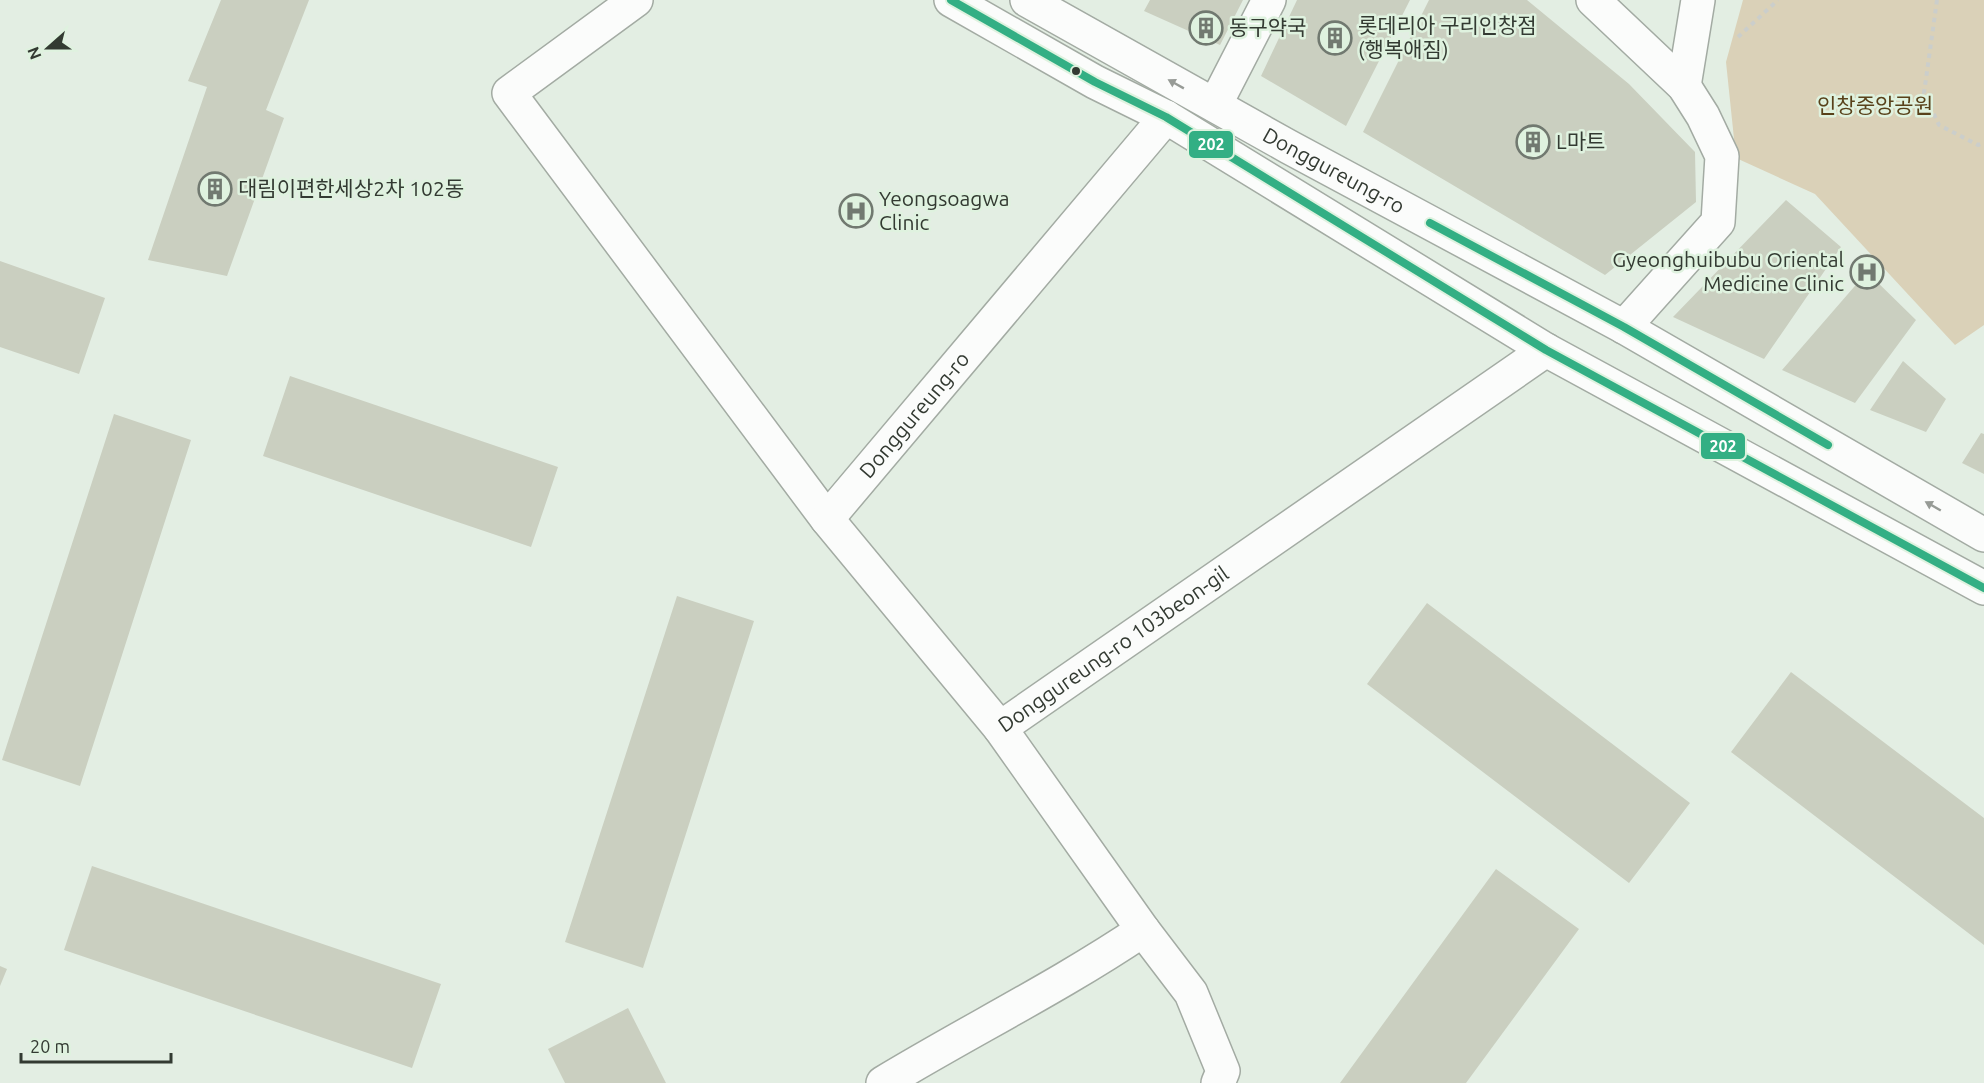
<svg xmlns="http://www.w3.org/2000/svg" width="1984" height="1083" font-family="Ubuntu,'Noto Sans KR',sans-serif">
	<rect width="100%" height="100%" fill="#e3eee3"/>
	<path fill="#dad1b8" d="M1743,0h241v325l-29,20 -140,-151 -79,-36 -10,-96z"/>
	<path fill="#cacfc0" d="M221,0h88l-43,110 18,8 -57,158 -79,-16 59,-173 -19,-6z
		M1150,0h93l-23,45 -76,-34z
		M1297,0h113l-64,126 -85,-50z
		M1429,0h98l102,84 66,68 1,50 -91,73 -242,-143z
		M1786,200l55,47 -77,112 -91,-42z
		M0,261l105,37 -26,76 -79,-27z
		M1867,272l49,48 -61,83 -73,-33z
		M1903,361l43,38 -20,33 -56,-22z
		M290,376l268,91 -27,80 -268,-91z
		M114,414l77,26 -111,346 -78,-26z
		M1981,433l3,1v40l-22,-11z
		M677,596l77,25 -111,347 -78,-26z
		M1427,603l263,200 -61,80 -262,-199z
		M1791,672l193,146v127l-253,-193z
		M92,866l349,118 -29,84 -348,-118z
		M1496,869l83,60 -113,154h-126z
		M0,966l7,3 -7,17z
		M628,1008l38,75h-101l-17,-34z"/>
	<g fill="none" stroke-linecap="round" stroke-linejoin="round">
		<g stroke="#a3aba3" stroke-width="36">
			<g id="minor">
				<path d="M636,0l-127,93 318,426 173,209"/>
				<path d="M1593,0l91,86 19,30 19,40 -4,66 -94,105"/>
				<path d="M1684,86l14,-86"/>
				<path d="M1215,105l54,-105"/>
				<path id="s1" d="M827,519l339,-402"/>
				<path d="M883,1083c86,-52 177,-97 260,-153"/>
				<path id="s2" d="M1218,1083l5,-12 -32,-78 -48,-63 -143,-202 546,-378"/>
			</g>
		</g>
		<g stroke="#a3aba3" stroke-width="36">
			<g id="primary">
				<path d="M951,0l144,82 71,35 380,233 438,238"/>
				<path id="s3" d="M1027,0l262,147 335,180 360,208"/>
			</g>
		</g>
		<path stroke="#cbcecb" stroke-width="4" stroke-dasharray="4.5 4.5" stroke-linecap="butt" d="M1937,0l-13,93 15,32 39,20 6,-2
			M1738,37l40,-37"/>
		<use href="#minor" stroke="#fbfcfb" stroke-width="33"/>
		<use href="#primary" stroke="#fbfcfb" stroke-width="33"/>
		<g stroke="#dff2df" stroke-width="12">
			<path id="bus-1" d="M951,0l144,82 71,35 380,233 438,238
				M1430,223l194,104 204,118"/>
		</g>
		<use href="#bus-1" stroke="#33af84" stroke-width="8"/>
	</g>
	<defs><path id="oneway-solid" d="M-6-.8H1V-3.2L6.5 0L1 3.2V.8H-6Z" transform="scale(1.5)"/></defs>
	<g fill="#979b96">
		<use href="#oneway-solid" transform="translate(1176 84) rotate(-151)"/>
		<use href="#oneway-solid" transform="translate(1933 506) rotate(-150)"/>
	</g>
	<defs>
		<g id="building-ring" transform="scale(1.725)"><circle r="9.5" fill="#dff2df" stroke="#717970" stroke-width="1.5"/><path d="M-4-6H4V6H1V3H-1V6H-4ZM-2.5-4.3h1.7v1.8h-1.7ZM.8-4.3h1.7v1.8H.8ZM-2.5-1h1.7V.8h-1.7ZM.8-1h1.7V.8H.8Z" fill="#717970"/></g>
		<g id="hospital-ring" transform="scale(1.725)"><circle r="9.5" fill="#dff2df" stroke="#717970" stroke-width="1.5"/><path d="M-5-5h3v3.5h4V-5h3V5h-3V1.5h-4V5h-3Z" fill="#717970"/></g>
	</defs>
	<g fill-rule="evenodd">
		<use href="#building-ring" x="1206" y="28"/>
		<use href="#building-ring" x="1335" y="38"/>
		<use href="#building-ring" x="1533" y="142"/>
		<use href="#building-ring" x="215" y="189"/>
		<use href="#hospital-ring" x="856" y="211"/>
		<use href="#hospital-ring" x="1867" y="272"/>
	</g>
	<circle fill="#333a32" stroke="#dff2df" stroke-width="2" cx="1076" cy="71" r="5"/>
	<g text-anchor="middle" stroke-width="5" stroke-linejoin="round" paint-order="stroke">
		<g font-size="21" fill="#333a32" stroke="#dff2df" text-anchor="start">
			<text x="1358" y="33">롯데리아 구리인창점<tspan x="1358" dy="24">(행복애짐)</tspan></text>
			<text x="1229" y="35">동구약국</text>
			<text x="1556" y="149">L마트</text>
			<text x="238" y="196">대림이편한세상2차 102동</text>
			<text x="879" y="206">Yeongsoagwa<tspan x="879" dy="24">Clinic</tspan></text>
			<text x="1844" y="267" text-anchor="end">Gyeonghuibubu Oriental<tspan x="1844" dy="24">Medicine Clinic</tspan></text>
		</g>
		<g font-size="21" fill="#58411a" stroke="#dff2df">
			<text x="1875" y="113">인창중앙공원</text>
		</g>
		<g font-size="21" fill="#333a32" stroke="#dff2df">
			<text dy="7" stroke="none"><textPath href="#s3" startOffset="351">Donggureung-ro</textPath></text>
			<text dy="7" stroke="none"><textPath href="#s1" startOffset="136">Donggureung-ro</textPath></text>
			<text dy="7" stroke="none"><textPath href="#s2" startOffset="562">Donggureung-ro 103beon-gil</textPath></text>
		</g>
	</g>
	<g stroke="#dff2df" stroke-width="2">
		<rect x="1188" y="130" width="46" height="29" rx="6" fill="#33af84"/>
		<rect x="1700" y="432" width="46" height="28" rx="6" fill="#33af84"/>
	</g>
	<g font-size="16" text-anchor="middle" font-weight="bold" fill="#fff">
		<text x="1211" y="150">202</text>
		<text x="1723" y="452">202</text>
	</g>
	<g transform="translate(48 48) rotate(249)" stroke="#dff2df" stroke-width="4.5" paint-order="stroke">
	<path d="M0-4.5L10 22L0 15L-10 22Z" fill="#333a32"/>
	<text y="-9" font-size="16" font-weight="bold" text-anchor="middle" fill="#333a32">N</text>
	</g>
	<path d="M21 1053v9h150v-9" fill="none" stroke="#333a32" stroke-width="3"/>
	<text x="30" y="1053" font-size="18" fill="#333a32" stroke="#dff2df" stroke-width="4.5" paint-order="stroke">20 m</text>
</svg>
